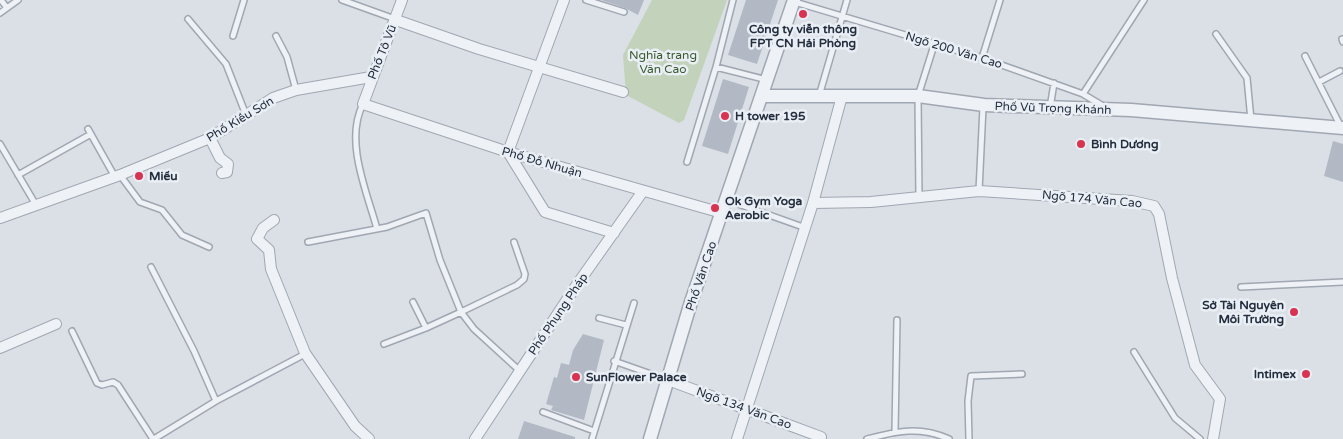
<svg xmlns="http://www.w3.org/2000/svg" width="1343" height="439" font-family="'Varela Round',sans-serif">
	<rect width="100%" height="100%" fill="#dbe0e7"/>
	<path fill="#c2d2bb" d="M652,0h75l-43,120 -5,3 -53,-28 -3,-40z"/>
	<path fill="#b2b9c4" d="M601,0h43l-6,15 -13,-7z
		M746,0h32l-21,64 -29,-9z
		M723,79l26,8 -21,67 -26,-8z
		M1333,141l10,3v38l-19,-6z
		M583,334l21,6 -20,80 -33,-10 2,-4 -7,-2 8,-27 3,1 4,-15 8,2 4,-15z
		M524,421l51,16v2h-57z"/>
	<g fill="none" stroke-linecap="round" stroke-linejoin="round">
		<g stroke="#a0a7b1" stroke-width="8">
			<path id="service" d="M1,0l6,8
				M342,0l53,19
				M586,0l38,12
				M795,2l187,56 101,36 20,12
				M0,13l18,-13
				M188,19l38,45 20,51
				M1216,34l31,44 4,42
				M233,36l11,-36
				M276,36l11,21 9,33
				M1342,39l1,3
				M1305,56l35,69
				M982,58l18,-58
				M716,67l17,-67
				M1319,82l21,-11
				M1083,94l61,-94
				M819,96l28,-96
				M363,104c-19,37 4,88 14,125
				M1050,108l4,-25
				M88,129l27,48
				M0,144l36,61
				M687,162l29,-95 51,13
				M18,175l73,-41
				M120,175l20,27 22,8 20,25 27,12
				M979,191l4,-84
				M919,198l-1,-102 17,-54
				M727,200l76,27
				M308,242l79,-15 39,-14 14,47 21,52 -35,16 -42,16
				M514,242l11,32 -1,5 -7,6 -56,27 13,17 46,42
				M151,267l43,84 22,50
				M1241,287l102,-5
				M413,302l13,26
				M599,318l27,7
				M72,331l25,52 5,2 11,-3 5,3 35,54
				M1134,352l41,66 25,21
				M614,361l54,19
				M543,412l51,19
				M895,431l2,-111
				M154,439l62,-38 89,-47
				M592,439l42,-136
				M867,439c30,-8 53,-13 82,0
				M969,439l-1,-38 3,-25 51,-2"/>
		</g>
		<g stroke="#a0a7b1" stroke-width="12">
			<path id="minor" d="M402,0l-39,104 145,48 214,61
				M564,0l-56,152 37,60 69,21
				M396,20l83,29 144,43
				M210,138l10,20 8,6 -1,8 -5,1
				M813,203l58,-1 108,-11 153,10 22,5 5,8 13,64 23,87 25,34 -7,40
				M0,218l120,-43 90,-37 63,-40 23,-8 75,-13
				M274,220l-11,8 -6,11 12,11 2,19 34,84 50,73 14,13
				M0,348l56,-24
				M668,380l153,57
				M475,439l101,-153 67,-95
				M737,439l76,-236 29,-107"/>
		</g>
		<g stroke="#a0a7b1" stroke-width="15">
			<path id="tertiary" d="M763,96h155l66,9 147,5 212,18
				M650,439l41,-137 103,-302"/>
		</g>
		<use href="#service" stroke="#eef1f5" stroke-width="5"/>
		<use href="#minor" stroke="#eef1f5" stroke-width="10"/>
		<use href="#tertiary" stroke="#eef1f5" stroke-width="12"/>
	</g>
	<g fill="#d93352" stroke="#eaeff5" stroke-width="2">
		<circle cx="803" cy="14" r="5"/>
		<circle cx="725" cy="116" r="5"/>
		<circle cx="1081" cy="144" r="5"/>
		<circle cx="139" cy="176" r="5"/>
		<circle cx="715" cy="208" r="5"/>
		<circle cx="1294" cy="312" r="5"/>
		<circle cx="1306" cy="374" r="5"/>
		<circle cx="576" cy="377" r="5"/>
	</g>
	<g text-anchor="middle" stroke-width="5" stroke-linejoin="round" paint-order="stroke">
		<g font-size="12" font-weight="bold" fill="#242e3e" stroke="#eaeff5" text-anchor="start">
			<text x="803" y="33" text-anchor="middle">Công ty viễn thông<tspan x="803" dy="14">FPT CN Hải Phòng</tspan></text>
			<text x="735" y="120">H tower 195</text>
			<text x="1091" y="148">Bình Dương</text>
			<text x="149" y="180">Miếu</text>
			<text x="725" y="205">Ok Gym Yoga<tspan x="725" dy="14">Aerobic</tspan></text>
			<text x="1284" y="309" text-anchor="end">Sở Tài Nguyên<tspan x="1284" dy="14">Môi Trường</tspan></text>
			<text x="1296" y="378" text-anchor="end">Intimex</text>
			<text x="586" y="381">SunFlower Palace</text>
		</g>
		<g font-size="12" fill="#242e3e" stroke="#eaeff5">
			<text transform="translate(954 50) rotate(17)" y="4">Ngõ 200 Văn Cao</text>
			<text transform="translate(382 52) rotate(-68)" y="4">Phố Tô Vũ</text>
			<text transform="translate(1053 108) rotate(2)" y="4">Phố Vũ Trọng Khánh</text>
			<text transform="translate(240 119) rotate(-31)" y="4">Phố Kiều Sơn</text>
			<text transform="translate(542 162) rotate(16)" y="4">Phố Đỗ Nhuận</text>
			<text transform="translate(1092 199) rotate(5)" y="4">Ngõ 174 Văn Cao</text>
			<text transform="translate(701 276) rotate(-71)" y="4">Phố Văn Cao</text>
			<text transform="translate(558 314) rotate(-56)" y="4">Phố Phụng Pháp</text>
			<text transform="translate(744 408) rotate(20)" y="4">Ngõ 134 Văn Cao</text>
		</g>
		<g font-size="12" fill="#3a5b30" stroke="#eaeff5">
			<text x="663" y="59">Nghĩa trang<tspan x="663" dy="14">Văn Cao</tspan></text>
		</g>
	</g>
</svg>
